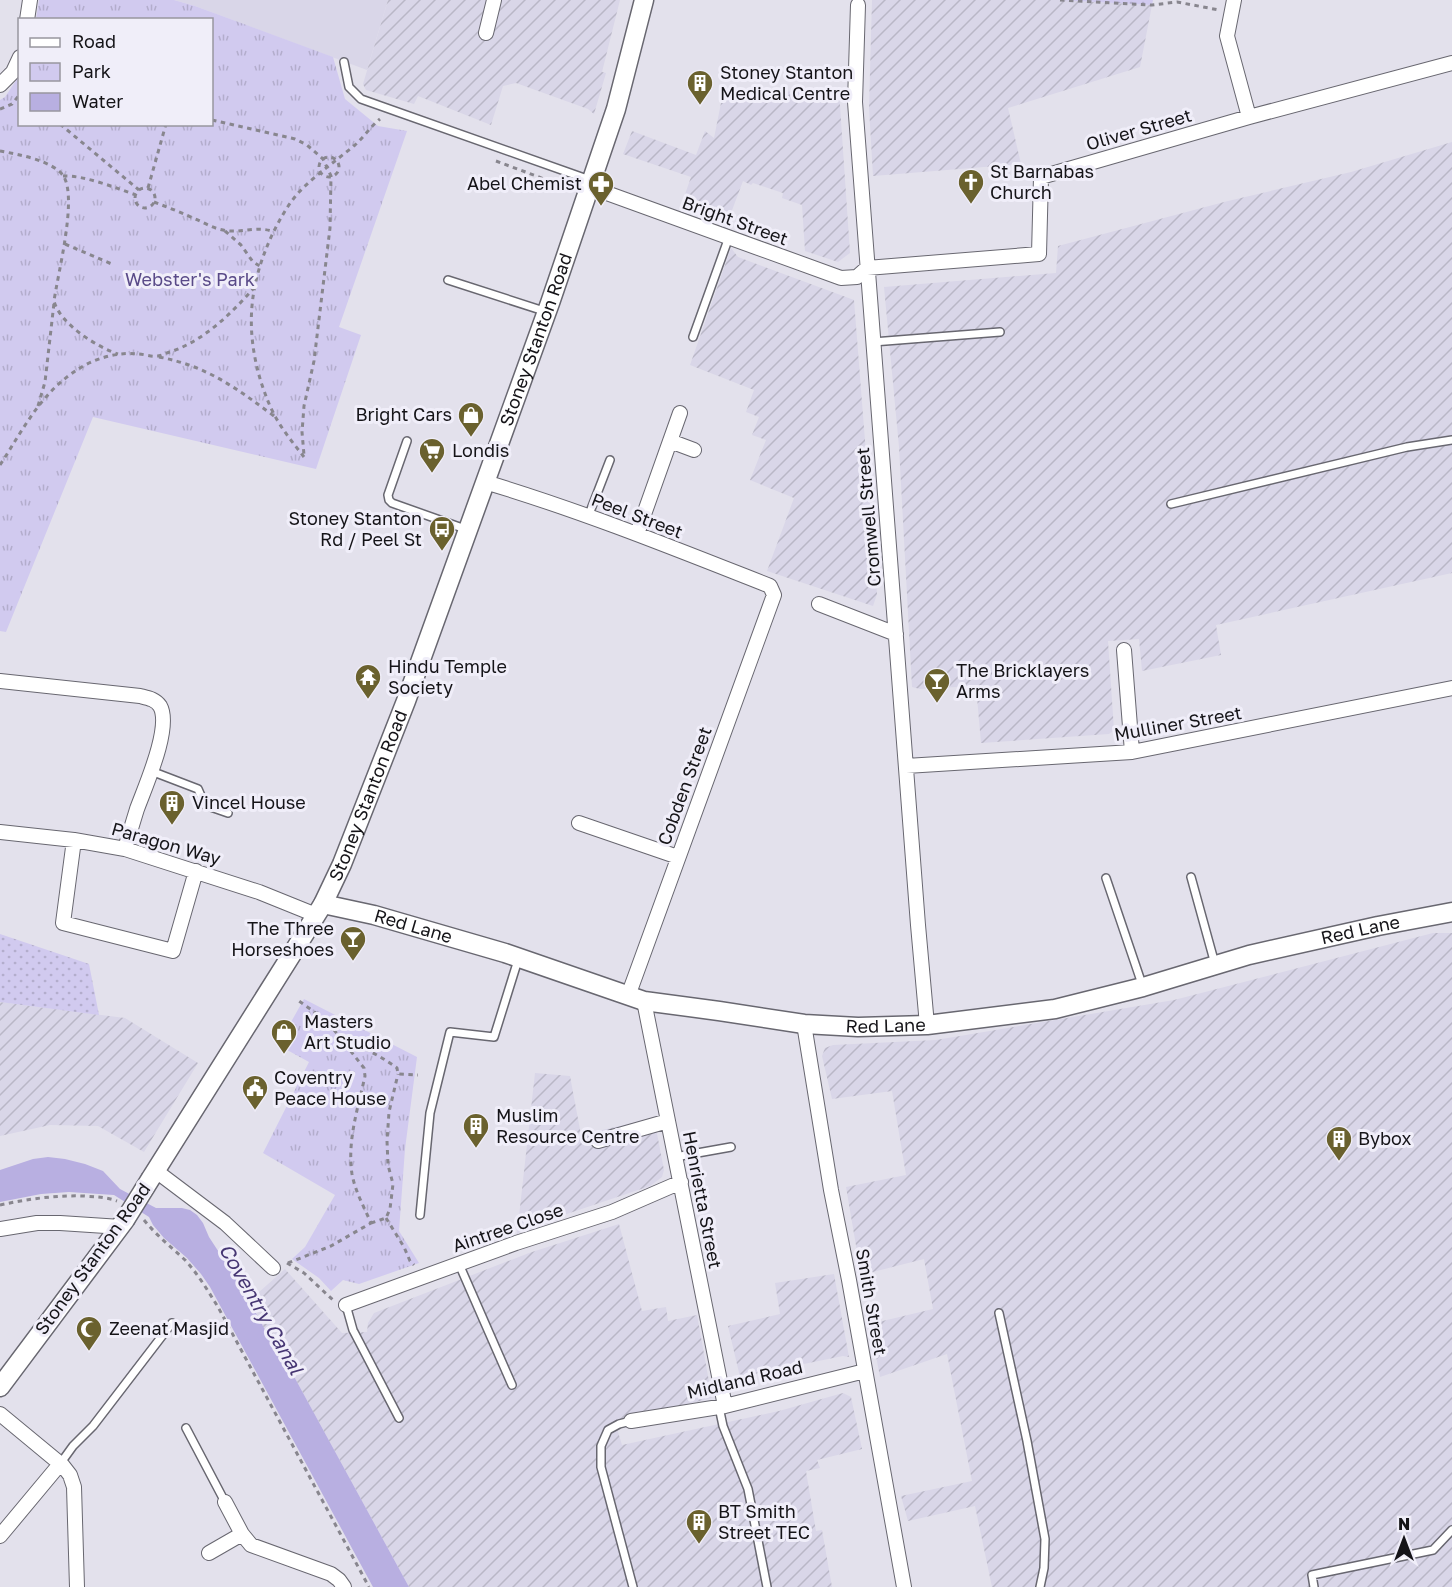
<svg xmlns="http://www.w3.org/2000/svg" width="1452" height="1587" font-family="'Golos Text',sans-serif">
	<defs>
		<pattern id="industrial-furrows" width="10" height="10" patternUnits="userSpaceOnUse" patternTransform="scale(1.5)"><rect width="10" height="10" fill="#d9d6e8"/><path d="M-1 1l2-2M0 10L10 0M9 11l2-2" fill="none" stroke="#b9b7c6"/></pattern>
		<pattern id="grass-dots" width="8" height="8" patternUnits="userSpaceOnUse" patternTransform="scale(1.5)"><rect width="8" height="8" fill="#d1caef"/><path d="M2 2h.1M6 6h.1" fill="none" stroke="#b3adcc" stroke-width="1.8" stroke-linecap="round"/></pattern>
		<pattern id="park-tufts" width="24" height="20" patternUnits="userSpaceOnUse" patternTransform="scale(1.5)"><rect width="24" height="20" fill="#d1caef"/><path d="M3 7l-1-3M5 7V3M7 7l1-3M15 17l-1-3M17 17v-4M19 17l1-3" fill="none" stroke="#b3adcc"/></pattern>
	</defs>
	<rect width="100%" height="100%" fill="#e3e1ec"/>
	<path fill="#d9d6e8" d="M174,0h214l-21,70 -172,-64z"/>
	<path fill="url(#industrial-furrows)" d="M388,0h232l-18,72 4,1 -12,41 -6,-5 -72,-26 -13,3 -12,39 -73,-29 -4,8 -48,-14 -3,-6z
		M872,0h188l92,5 -12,62 -132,41 13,56 -148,12 -4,-68z
		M724,88l23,4 92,-1 11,162 -12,9 -33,-11 -3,-46 -20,-7 1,-5 -30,-10 -2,2 -8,-4 -15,40 -46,-18 9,-26 -68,-23 9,-23 64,24 9,-24 9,7z
		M1452,142v431l-236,52 5,30 -79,16 -3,-32 -31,2 6,89 -5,4 -128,9 -5,-57 -56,3 -8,-2 -13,-240 -15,-160 172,-14 2,-27 170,-45 123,-29z
		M731,248l7,9 116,43 23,294 -4,12 -106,-35 27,-73 -44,-18 16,-40 -14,-5 7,-18 -13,-5 8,-22 -64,-25z
		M1433,933h19v654h-460l-17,-81 -67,15 -7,-25 71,-15 -25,-127 -67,23 -10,-53 63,-15 -9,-50 -63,16 -15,-88 60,-12 -14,-84 -60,8 -10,-43 3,-8 8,-3 103,-5 238,-40z
		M0,1002l125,16 73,45 -54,89 -46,-26 -48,-1 -50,11z
		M535,1073l35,3 11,59 73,-17 10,52 -2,7 -12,9 -122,41 -11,7z
		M619,1224l23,87 24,-4 2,14 29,-6 15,83 -97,24 7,23 157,-34 64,-18 8,4 11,52 -45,11 3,8 -14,3 10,60 6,-1 10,57h-423l-130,-238 -10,-12 -20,-36 36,-32 57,64 25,-1 1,-9 6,-10 155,-60z
		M834,1274l15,83 -6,-1 -103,21 -12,-51 52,-12 -5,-31z"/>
	<path fill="url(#grass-dots)" d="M1060,0h93l-1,5z
		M0,934l89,30 10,51 -99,-13z"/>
	<path fill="url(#park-tufts)" d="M39,0h135l21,6 138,51 12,42 33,27 29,5 -68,196 22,8 -45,134 -223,-52 -87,215 -6,-1v-531l5,-3 14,-21 1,48h192v-104l-176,-1z
		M304,999l113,58 -12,92 -6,82 20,32 -60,21 -16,-4 -12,11 -12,-13 -27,-19 13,-12 30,-52 -72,-42 46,-91 -31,-17z"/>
	<path fill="#b8afe1" d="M48,1157l17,2 20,5 18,7 17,18 36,19h26l8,2 7,5 6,8 6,14 32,49 28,51 10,12 130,238h-36l-163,-300 -9,-13 -14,-16 -23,-20 -11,-13 -4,-8 -35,-22 -45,-3 -28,2 -41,8v-32l33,-11z"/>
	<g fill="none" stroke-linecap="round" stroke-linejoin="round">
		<g stroke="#686770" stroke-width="10">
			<path id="lane" d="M344,62l5,25 12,12 229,81
				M448,280l99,32
				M693,337l36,-100
				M873,342l127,-10
				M407,441l-19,54 1,5 3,3 76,27
				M1171,504l236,-57 45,-7
				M588,517l22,-57
				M151,771l47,18 7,16 23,8
				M1191,877l24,87
				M1106,878l37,109
				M675,1157l56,-10
				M420,1215l10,-102 20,-81 44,5 24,-77
				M459,1264l53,121
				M346,1305l7,25 46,88
				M999,1313l28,128 18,98 -1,29 -4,19
				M719,1407l4,19 25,63 19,98
				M631,1421l-12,3 -11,6 -7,16v21l32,120
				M186,1428l39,74
				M60,1464l13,-18 20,-20 79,-103
				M1314,1587l-2,-12 121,-25 19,-20"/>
		</g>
		<g stroke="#686770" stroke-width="16">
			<path id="street" d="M1234,0l-7,36 22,81
				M858,5l-3,97 63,823 9,100
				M27,20l3,-20
				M486,33l8,-33
				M0,85l13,-13 7,-15
				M590,187l251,91 16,-1 10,-9 172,-14 2,-77 208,-60 203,-54
				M670,441l24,9
				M485,482c97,29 191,67 285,104l4,9 -146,401
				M637,534l43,-121
				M819,604l77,30
				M1124,650l8,102
				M0,681l140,15c8,2 15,3 20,10 12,21 -15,81 -23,103 -4,13 -8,26 -12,40
				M906,766l226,-14 320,-64
				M579,823l99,34
				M0,832l74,8 51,9 134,43 57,23
				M74,840l-11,83 110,28 23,-80
				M644,1001l81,405
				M804,1024l27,166 18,90 55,307
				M598,1141l70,-20
				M156,1171l69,52 48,45
				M0,1229l37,-6h23l61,4
				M346,1305l170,-62 96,-31 69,-30
				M0,1414l63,52 7,9 4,12 3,100
				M631,1421l94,-15 140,-35
				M225,1502l17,32 9,11 80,29 8,6 5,7
				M0,1536l60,-72
				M209,1553l33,-19"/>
		</g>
		<g stroke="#686770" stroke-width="21">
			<g id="secondary">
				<path id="s1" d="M323,904l51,11 131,38 139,48 75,10 85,13 54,3 69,-2 128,-16 88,-22 106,-32 129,-29 74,-14"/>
				<path id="s2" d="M151,1178l146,-232 26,-42 19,-40 64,-163 144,-398 66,-194 28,-109"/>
				<path d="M0,1387l125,-167"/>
			</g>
		</g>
		<path stroke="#88868e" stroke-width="3" stroke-dasharray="4.5 4.5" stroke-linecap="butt" d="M1060,0l92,5 25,-3 42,8
			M0,109l12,-5 8,-10
			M212,120l83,19 12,6 16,14 8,17 -1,52 -16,133 -10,45 -2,26 2,23
			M60,124l79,66
			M0,151c17,3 55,10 64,26 13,23 -6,96 -10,124 6,23 43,46 64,53
			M319 167a10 10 0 1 1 20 0a10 10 0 1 1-20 0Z
			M496,161l75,28
			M63,176c21,-1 53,12 73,19
			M148,188l18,-64
			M135 198a10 10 0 1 1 20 0a10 10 0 1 1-20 0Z
			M154,202c13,5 26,10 39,16 10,4 19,10 30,12 17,4 35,-5 51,2
			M225,231l16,14 12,17 7,4
			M65,244l49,21
			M159,357c48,9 77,31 115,59
			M38,406l7,-24 9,-79
			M304,457c-10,-13 -21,-26 -29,-41 -6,-11 -10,-22 -14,-34 -16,-53 -12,-97 11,-147 8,-16 17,-33 30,-46 16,-16 35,-29 53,-44 9,-8 16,-19 25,-26
			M0,465c26,-40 44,-79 89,-102 15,-7 33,-11 49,-9 6,0 13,3 19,2 4,0 9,-3 13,-4 33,-11 60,-37 83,-63
			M341,1036c19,11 39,19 56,32l1,6 20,1
			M0,1205c28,-6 56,-10 84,-9 12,1 22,1 33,5
			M386,1218l18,29 6,14 4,4
			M144,1220c12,15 27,27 41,40 13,14 23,31 33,47l151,280
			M371,1223l15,-5 4,-9 3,-25 -5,-19 -1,-24 2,-29 9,-38
			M287,1263l17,10 29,27
			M288,1263l43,-17 40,-23c-7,-16 -16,-32 -19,-49 -5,-33 6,-66 13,-98l-1,-8 -37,-47 -28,-20"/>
		<use href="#lane" stroke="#fff" stroke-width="7"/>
		<use href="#street" stroke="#fff" stroke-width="14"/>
		<use href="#secondary" stroke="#fff" stroke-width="18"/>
		<g stroke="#686770" stroke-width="21" stroke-linecap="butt">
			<path id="secondary-bridge" d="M125,1220l26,-42"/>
		</g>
		<use href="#secondary-bridge" stroke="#fff" stroke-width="18"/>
	</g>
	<defs>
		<g id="building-pin" transform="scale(1.35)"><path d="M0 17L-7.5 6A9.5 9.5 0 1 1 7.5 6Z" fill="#6a612e" stroke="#f0eef9"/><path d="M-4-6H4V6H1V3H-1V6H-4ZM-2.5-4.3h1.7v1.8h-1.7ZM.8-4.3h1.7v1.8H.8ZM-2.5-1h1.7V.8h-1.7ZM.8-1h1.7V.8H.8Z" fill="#fff"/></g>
		<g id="church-pin" transform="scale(1.35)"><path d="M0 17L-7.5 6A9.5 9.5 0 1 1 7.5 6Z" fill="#6a612e" stroke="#f0eef9"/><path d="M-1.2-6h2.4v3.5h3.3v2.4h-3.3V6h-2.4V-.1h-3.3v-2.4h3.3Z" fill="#fff"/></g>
		<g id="pharmacy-pin" transform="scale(1.35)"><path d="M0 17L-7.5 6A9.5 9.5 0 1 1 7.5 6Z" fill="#6a612e" stroke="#f0eef9"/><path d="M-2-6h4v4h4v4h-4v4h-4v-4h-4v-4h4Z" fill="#fff"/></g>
		<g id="shop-pin" transform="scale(1.35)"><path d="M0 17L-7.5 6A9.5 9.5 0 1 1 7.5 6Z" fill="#6a612e" stroke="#f0eef9"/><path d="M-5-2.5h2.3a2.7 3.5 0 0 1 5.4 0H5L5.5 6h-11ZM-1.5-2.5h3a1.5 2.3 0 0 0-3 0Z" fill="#fff"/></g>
		<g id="supermarket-pin" transform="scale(1.35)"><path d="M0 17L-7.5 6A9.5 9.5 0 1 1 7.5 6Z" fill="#6a612e" stroke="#f0eef9"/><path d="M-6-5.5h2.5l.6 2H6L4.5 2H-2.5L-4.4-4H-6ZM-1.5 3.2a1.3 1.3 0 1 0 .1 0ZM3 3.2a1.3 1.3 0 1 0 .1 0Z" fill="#fff"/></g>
		<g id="bus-pin" transform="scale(1.35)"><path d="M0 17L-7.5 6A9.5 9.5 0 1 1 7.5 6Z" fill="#6a612e" stroke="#f0eef9"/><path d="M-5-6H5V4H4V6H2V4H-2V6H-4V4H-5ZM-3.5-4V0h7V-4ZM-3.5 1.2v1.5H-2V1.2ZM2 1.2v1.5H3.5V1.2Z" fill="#fff"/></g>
		<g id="temple-pin" transform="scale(1.35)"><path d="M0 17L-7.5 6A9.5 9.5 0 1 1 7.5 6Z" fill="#6a612e" stroke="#f0eef9"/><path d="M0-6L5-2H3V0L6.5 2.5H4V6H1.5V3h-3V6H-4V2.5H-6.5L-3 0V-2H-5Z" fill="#fff"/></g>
		<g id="bar-pin" transform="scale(1.35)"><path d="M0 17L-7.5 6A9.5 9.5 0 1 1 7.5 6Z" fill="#6a612e" stroke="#f0eef9"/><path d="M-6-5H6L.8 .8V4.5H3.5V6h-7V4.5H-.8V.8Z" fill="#fff"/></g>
		<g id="civic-pin" transform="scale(1.35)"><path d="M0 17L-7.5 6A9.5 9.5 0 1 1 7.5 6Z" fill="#6a612e" stroke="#f0eef9"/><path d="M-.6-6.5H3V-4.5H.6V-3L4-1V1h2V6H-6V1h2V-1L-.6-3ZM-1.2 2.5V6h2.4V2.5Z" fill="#fff"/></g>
		<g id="mosque-pin" transform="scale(1.35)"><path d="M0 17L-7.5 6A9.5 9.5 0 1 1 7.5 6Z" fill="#6a612e" stroke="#f0eef9"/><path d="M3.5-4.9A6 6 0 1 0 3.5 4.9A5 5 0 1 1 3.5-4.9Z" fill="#fff"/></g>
	</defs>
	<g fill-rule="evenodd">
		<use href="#building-pin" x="700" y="83"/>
		<use href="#church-pin" x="971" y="182"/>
		<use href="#pharmacy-pin" x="601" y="184"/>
		<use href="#shop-pin" x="471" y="415"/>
		<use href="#supermarket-pin" x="432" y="451"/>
		<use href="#bus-pin" x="442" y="529"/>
		<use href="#temple-pin" x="368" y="677"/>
		<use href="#bar-pin" x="937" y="681"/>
		<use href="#building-pin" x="172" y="803"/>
		<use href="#bar-pin" x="353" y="939"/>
		<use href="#shop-pin" x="284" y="1032"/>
		<use href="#civic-pin" x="255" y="1088"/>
		<use href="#building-pin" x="476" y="1126"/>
		<use href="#building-pin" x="1339" y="1139"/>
		<use href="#mosque-pin" x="89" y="1329"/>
		<use href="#building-pin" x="699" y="1522"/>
	</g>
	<g text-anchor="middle" stroke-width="6" stroke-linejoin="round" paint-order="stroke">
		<g font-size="18" fill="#151418" stroke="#f0eef9" text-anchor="start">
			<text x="720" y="79">Stoney Stanton<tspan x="720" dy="21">Medical Centre</tspan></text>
			<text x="990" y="178">St Barnabas<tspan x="990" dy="21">Church</tspan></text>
			<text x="582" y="190" text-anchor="end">Abel Chemist</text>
			<text x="452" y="421" text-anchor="end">Bright Cars</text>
			<text x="452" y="457">Londis</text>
			<text x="422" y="525" text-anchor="end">Stoney Stanton<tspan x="422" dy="21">Rd / Peel St</tspan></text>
			<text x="388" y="673">Hindu Temple<tspan x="388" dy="21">Society</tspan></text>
			<text x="956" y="677">The Bricklayers<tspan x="956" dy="21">Arms</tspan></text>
			<text x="192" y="809">Vincel House</text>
			<text x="334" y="935" text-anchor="end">The Three<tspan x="334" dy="21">Horseshoes</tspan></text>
			<text x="304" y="1028">Masters<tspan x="304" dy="21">Art Studio</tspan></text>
			<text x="274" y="1084">Coventry<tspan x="274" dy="21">Peace House</tspan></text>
			<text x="496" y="1122">Muslim<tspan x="496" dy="21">Resource Centre</tspan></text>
			<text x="1358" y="1145">Bybox</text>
			<text x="109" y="1335">Zeenat Masjid</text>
			<text x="718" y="1518">BT Smith<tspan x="718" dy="21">Street TEC</tspan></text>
		</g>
		<g font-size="18" fill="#151418" stroke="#f0eef9">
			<text transform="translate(1139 130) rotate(-16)" y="6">Oliver Street</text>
			<text transform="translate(735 221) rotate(20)" y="6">Bright Street</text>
			<text dy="6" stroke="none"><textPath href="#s2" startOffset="927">Stoney Stanton Road</textPath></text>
			<text transform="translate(637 516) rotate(21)" y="6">Peel Street</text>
			<text transform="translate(869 517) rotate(-95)" y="6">Cromwell Street</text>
			<text transform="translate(1178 724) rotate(-10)" y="6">Mulliner Street</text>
			<text transform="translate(685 786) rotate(-70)" y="6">Cobden Street</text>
			<text dy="6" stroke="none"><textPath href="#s2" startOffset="441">Stoney Stanton Road</textPath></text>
			<text transform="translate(166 844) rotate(16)" y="6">Paragon Way</text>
			<text dy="6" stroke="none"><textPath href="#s1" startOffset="93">Red Lane</textPath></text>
			<text dy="6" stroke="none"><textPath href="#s1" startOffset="1065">Red Lane</textPath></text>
			<text dy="6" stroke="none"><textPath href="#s1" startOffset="579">Red Lane</textPath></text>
			<text transform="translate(702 1200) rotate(79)" y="6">Henrietta Street</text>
			<text transform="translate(508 1228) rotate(-19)" y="6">Aintree Close</text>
			<text transform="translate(93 1259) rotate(-54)" y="6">Stoney Stanton Road</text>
			<text transform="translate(871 1302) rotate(80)" y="6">Smith Street</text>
			<text transform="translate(745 1380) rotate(-13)" y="6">Midland Road</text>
		</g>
		<g font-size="18" fill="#594a88" stroke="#f0eef9">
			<text x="190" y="286">Webster's Park</text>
		</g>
		<g font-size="20" font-style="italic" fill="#463673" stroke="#f0eef9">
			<text transform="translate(261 1309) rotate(60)" y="7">Coventry Canal</text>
		</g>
	</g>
	<rect x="18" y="18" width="195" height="108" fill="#f0eef9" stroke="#98979f" stroke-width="1.5"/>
	<rect x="30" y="38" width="30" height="9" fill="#ffffff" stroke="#98979f" stroke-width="1.5"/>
	<text x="72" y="48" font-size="18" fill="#151418">Road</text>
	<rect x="30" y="63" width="30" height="18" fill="url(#park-tufts)" stroke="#98979f" stroke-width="1.5"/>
	<text x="72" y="78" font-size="18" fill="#151418">Park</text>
	<rect x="30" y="93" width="30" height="18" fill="#b8afe1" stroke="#98979f" stroke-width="1.5"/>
	<text x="72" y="108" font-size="18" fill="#151418">Water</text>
	<g transform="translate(1404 1539)" stroke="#f0eef9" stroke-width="4.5" paint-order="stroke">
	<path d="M0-4.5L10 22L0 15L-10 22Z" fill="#151418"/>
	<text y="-9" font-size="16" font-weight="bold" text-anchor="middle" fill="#151418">N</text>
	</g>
</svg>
